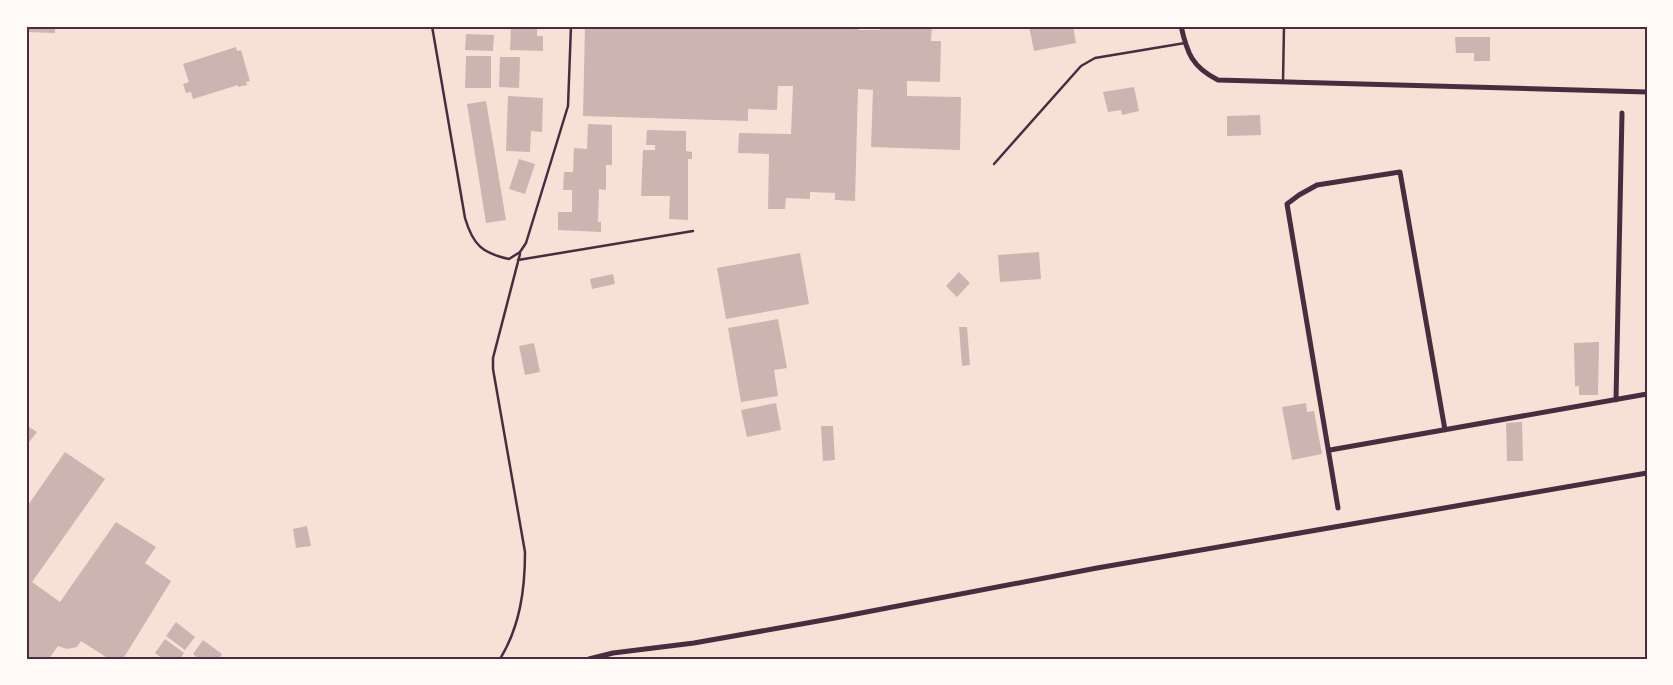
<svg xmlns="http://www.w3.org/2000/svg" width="1673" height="685" font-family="'Fira Sans Condensed',sans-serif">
	<rect width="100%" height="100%" fill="#f7e1d7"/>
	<path fill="#ccb4b1" d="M26,26h29v7l-29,-1z
		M511,26h32v3h-6v7h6v15l-33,-1z
		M585,26h274v4h21v-4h52l-1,15h10l-1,41 -33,-1v15l54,1 -1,53 -89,-3 2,-57 -15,-1 -3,112 -20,-1v-7l-25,-1v7l-24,-1 -1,11h-17l1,-55 -31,-1 1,-20 52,1 2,-48h-15l-1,24 -29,-1v12l-165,-5z
		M1029,26h44l3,17 -42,8z
		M466,34l28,1 -1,16 -28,-1z
		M1455,37h35v24h-16v-8h-18z
		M236,47l1,4 4,-1 9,31 -4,1 1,3 -9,2v-2l-45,14 -2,-7 -5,1 -3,-9 6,-2 -6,-18z
		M466,56h25v32h-26z
		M500,57h20l-1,31 -20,-1z
		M1134,87l5,24 -17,4 -1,-5 -13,2 -5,-20z
		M508,96l35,2 -1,34 -11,-1 -1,21 -24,-1z
		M486,101l20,119 -20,3 -19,-119z
		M1260,115l1,20 -34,1v-20z
		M588,124l24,1v40h-6v25l-7,-1 -1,33h3v10l-43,-2v-18h14v-22h-9l1,-18h9l1,-24 13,1z
		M647,130l39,1v20l6,1v7h-4v61l-19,-1 1,-23h-29l2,-46h12v-5h-9z
		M519,159l16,5 -10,30 -16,-5z
		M1039,252l2,27 -41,3 -2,-27z
		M800,253l9,51 -83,15 -9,-51z
		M959,272l11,11 -13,14 -11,-11z
		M613,274l2,10 -23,5 -2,-10z
		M778,319l9,49 -13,2 4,26 -37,6 -13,-74z
		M959,327h8l3,38 -8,1z
		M1599,342l-1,53h-19v-9h-4l-1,-43z
		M534,343l6,29 -15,3 -6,-29z
		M776,403l5,27 -34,7 -6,-27z
		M1306,403l1,9 7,-1 8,43 -30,6 -10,-53z
		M1522,422l1,39h-16l-1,-38z
		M26,425l11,7 -11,14z
		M821,426h12l2,34 -12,1z
		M65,452l40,27 -73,103 28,20 56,-80 40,25 -11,16 26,18 -48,78h-14l-28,-18 -4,6 -10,2 -9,-3 -9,13h-23v-151z
		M307,526l4,20 -15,2 -3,-19z
		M176,622l19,15 -10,13 -19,-14z
		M165,639l19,14 -4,6h-17l-8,-6z
		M203,640l19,14 -3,5h-20l-6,-5z"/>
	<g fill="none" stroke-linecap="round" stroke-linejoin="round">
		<path stroke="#4a2c40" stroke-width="2.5" d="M432,26l33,192c8,27 17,35 44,41l11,-7 6,-9 42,-137 3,-80
			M1283,82l1,-56
			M994,164l87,-98 14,-8 90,-15
			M518,260l175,-29
			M500,659c20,-33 25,-69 25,-107l-32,-183v-11l27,-104"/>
		<path stroke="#4a2c40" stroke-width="5" d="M1181,26c6,27 11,41 37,54l429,12
			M1616,400l6,-287
			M1330,450l317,-56
			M1338,508l-51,-304 12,-9 18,-10 83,-13 45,258
			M589,659l24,-6 81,-10 141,-25 262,-50 550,-95"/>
	</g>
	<rect width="1673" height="685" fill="none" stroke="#fffaf5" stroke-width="55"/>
	<rect x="28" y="28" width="1618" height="630" fill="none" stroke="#4a2c40" stroke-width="2"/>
</svg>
